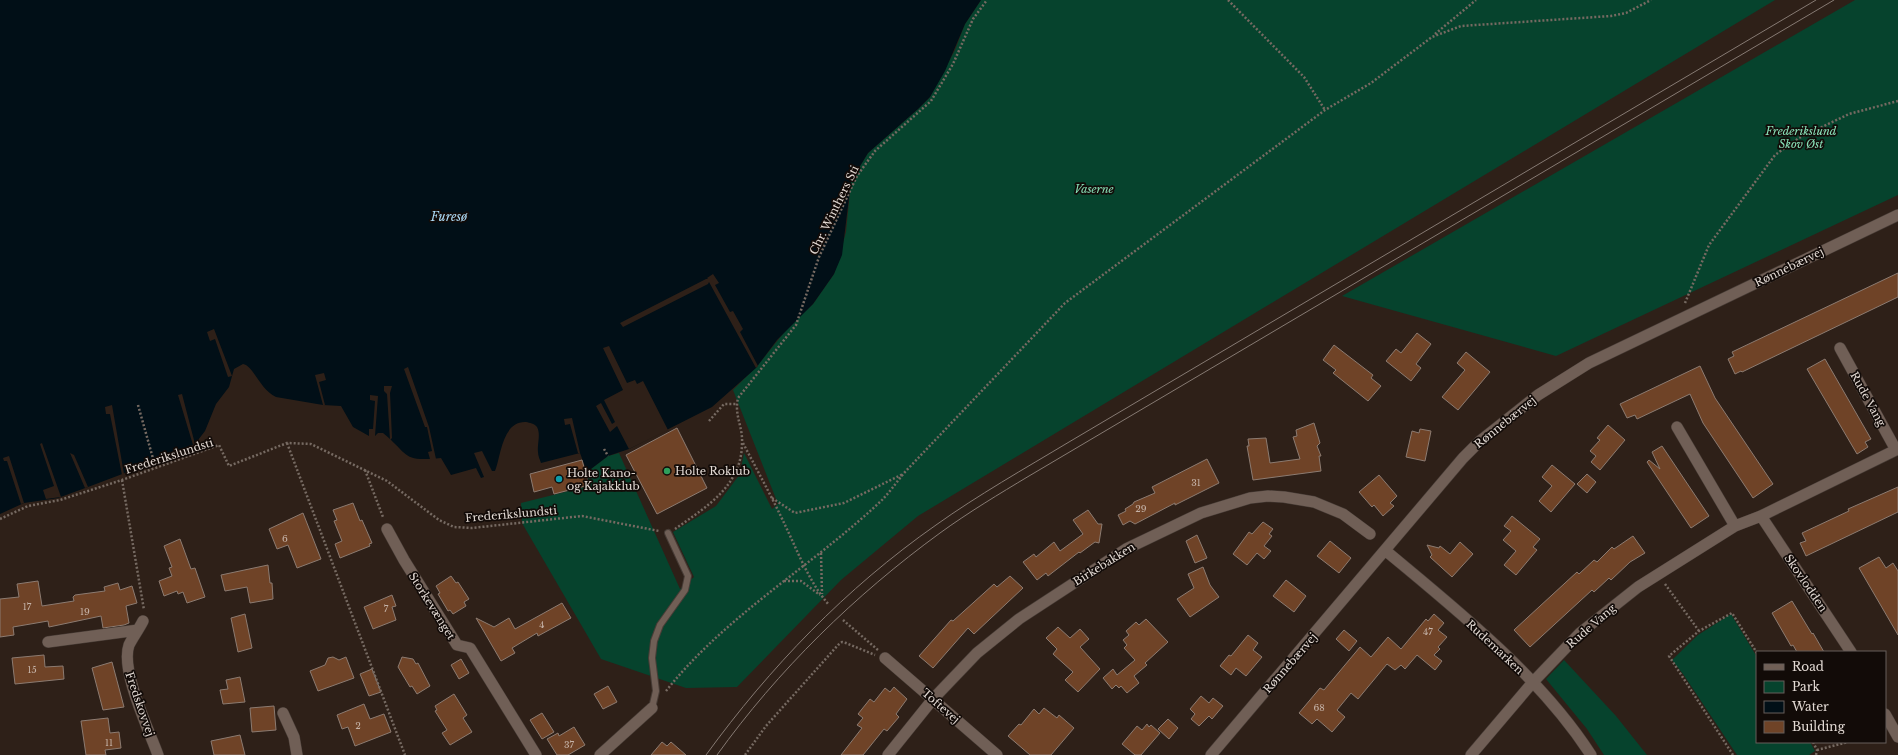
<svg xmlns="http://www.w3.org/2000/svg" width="1898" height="755" font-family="'Libre Baskerville',serif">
	<rect width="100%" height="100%" fill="#2e2018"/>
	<path fill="#06432d" d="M981,0h794l-857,516 -77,64 -104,107 -51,1 -85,-29 -79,-136 -1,-20 68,-17 -2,-14 21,-16 11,-3 61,136 14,-12 -21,-45 43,-26 24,-32 4,-21 28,56 6,-5 -45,-114 25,-25 32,-40 23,-21 21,-30 12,-42 5,-51 17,-28 50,-44 12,-12 25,-47 10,-26z
		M1855,0h43v195l-342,161 -214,-60z
		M1731,614l26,43v85h53l5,9 -6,4h-72l-54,-81 -11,-14 26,-25z
		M1564,660l52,56 31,39h-43l-17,-26 -41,-50z"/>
	<path fill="#010f17" d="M0,0h981l-16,24 -20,47 -15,26 -12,12 -50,44 -17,28 -9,74 -8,19 -21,30 -36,36 -21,28 -44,39 -83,42 -21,7 -21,16 -7,-19 -39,10c-1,-3 -3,-7 -3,-11 -1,-8 3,-18 -1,-25 -3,-4 -7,-4 -11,-5 -24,-1 -25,34 -31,49h-3l-10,-20 -8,2 10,24 -3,1 -5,-10 -25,7 -10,-17c-40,4 -31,-3 -58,-25h-5l-3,3h-6l-16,-9 -12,-21 -18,-1 -47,-8c-16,-7 -23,-32 -33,-33l-9,5 -5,18 -13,17 -11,27 -10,13 -41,18 -66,25 -30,11 -34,5 -24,11z"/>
	<path fill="#2e2018" d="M713,274l6,9 -4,2 15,27 3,-1 10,18 -3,3 18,34 -2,2 -47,-86 -1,2 -85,43 -3,-4 86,-44h2l-1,-1z
		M214,329l18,47 -4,1 -13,-38 -5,2 -3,-9z
		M609,346l18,37 8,-3 2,4 6,-3 25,49 -39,19 -12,-23 -7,6 -14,-26 5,-3 11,21 3,-2 -11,-22 19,-10 -20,-42z
		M408,367l21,60 7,32h-6l-2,-7 4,-1 -5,-24h-2l-21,-58z
		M324,373l2,7 -7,2 6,23h-2l-8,-30z
		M384,386h8l-2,7 2,45 -2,2 -3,-46 -3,-3z
		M182,394l13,50 -2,1 -15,-50z
		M370,395l8,1 -3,40h-6v-7h4l2,-28 -5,-1z
		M112,405l12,69 -2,1 -12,-61h-4l-1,-7z
		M572,418l8,35h-2l-8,-29 -5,1 -1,-6z
		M42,443l19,54 -15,2 -3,-9 11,-4 -14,-42z
		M70,453l4,2 14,32 -3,1z
		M9,456l15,47 -3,1 -14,-43h-3l-1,-3z"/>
	<path fill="#6f4327" stroke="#8c7b71" d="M1898,273v24l-156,75 -1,-1 -6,3 -7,-15 6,-3 -2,-4z
		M1417,333l14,11 -15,20 5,4 -10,13 -25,-20 10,-12 5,4z
		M1334,345l39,30 -2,3 10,8 -13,15 -35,-28 3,-3 -13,-10z
		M1466,352l24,20 -32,38 -16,-13 23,-27 -8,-7z
		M1825,359l46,80 -6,3 3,5 -11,7 -50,-85z
		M1700,366l15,32 58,86 -20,14 -50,-75 -13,-29 -53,25 -2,-4 -8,3 -7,-14z
		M1314,423l6,20 -3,3 4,10h-2l2,15 -68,9 -6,-34h2l-1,-7 18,-1 4,25 30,-4 -7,-22 4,-1 -1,-6z
		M1608,425l17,15 -25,30 -9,-8 5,-6 -6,-5 10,-11 -3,-2z
		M677,428l30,60 -50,26 -31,-59z
		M1420,429l11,2 -6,30 -19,-4 6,-26 7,2z
		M1662,446l47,70 -18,12 -44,-66 2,-2 11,9 -8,-17z
		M1207,459l12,24 -44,22v-2l-40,21 -5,-3 -7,4 -5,-10 8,-4 -1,-2 8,-5 1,-2 21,-9 -3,-6z
		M582,460l7,25 -35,9 -2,-7 -18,5 -4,-18z
		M1552,465l23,19 -24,28 -12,-11 13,-15 -10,-9z
		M1587,474l9,8 -9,11 -10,-9z
		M1379,475l18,21 -7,7 4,3 -11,10 -9,-11 -2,2 -13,-15z
		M1898,487v25l-92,44 -6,-13 6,-2 -4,-8 47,-22 -1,-2z
		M353,503l7,18 2,-1 10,23 -3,1 1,2 -30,12 -5,-14 7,-3 -8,-20 3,-1 -4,-10z
		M1088,510l10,14h4l-3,19 -4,-1 -15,11 -1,-1 -31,24 -2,-3 -9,7 -14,-18 11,-8 2,3 18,-15 6,9 23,-17 -10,-14z
		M303,513l18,46 -24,9 -9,-23 -11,4 -8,-20z
		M1512,516l28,23 -7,8 4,3 -21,25 -12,-10 12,-14 -13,-11 8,-9 -7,-5z
		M1263,522l10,7 -4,5 3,2 -8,10 7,5 -7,8 -7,-6 -10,12 -14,-11 16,-22 3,2z
		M1197,535l10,23 -12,5 -9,-22z
		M1633,536l12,17 -15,9 -19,18 -2,-2 -15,14 -2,-2 -62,57 -16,-17 63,-58 2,2 15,-14 3,2 15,-15 2,2z
		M180,539l11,30 4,-1 10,29 -18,6 -4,-11 -5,2 -1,-3 -13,5 -5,-15 13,-5 -3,-8 3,-1 -8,-21z
		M1330,541l21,17 -12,15 -22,-17z
		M1460,542l13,12 -21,23 -22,-20 2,-2 -5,-10 12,3 1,-2 10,8z
		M1879,557l7,11 7,-5 5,8v64l-39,-67z
		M268,565l2,18h2l1,16 -23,4 -3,-16 -22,4 -4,-16z
		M1203,567l7,18 9,12 -29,20 -13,-18 17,-11 -6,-14z
		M451,576l5,7 2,-1 11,17 -5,3 2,4 -13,8 -3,-4 -2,1 -10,-17 2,-1 -4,-7z
		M1010,576l13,12 -49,46 -6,-6 -35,40 -14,-12 32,-36 2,1 41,-37 3,3z
		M1286,580l20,16 -12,16 -21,-16z
		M38,581l4,25 32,-5 -1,-4 2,-2 30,-4 -1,-4 14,-4 2,7 12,-4 5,17 -11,3 3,17 -5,2 -21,3 -2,-12 -52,11 -1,-6 -35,6 1,8 -14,2v-38l19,-2 -2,-13z
		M392,595l4,11 -4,1 4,13 -23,9 -9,-22z
		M1792,601l20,33 1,-1 11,19h-27l-4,-7 -2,1 -19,-33z
		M562,603l9,15 -33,18 -1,-3 -25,15 3,5 -14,8 -25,-43 18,9 15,-9 6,11z
		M245,614l7,34 -14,4 -7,-34z
		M1434,614l10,9 -6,7 9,7 -9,10 2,2 -6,6 8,6 -7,9 -18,-15 -12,14 -4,-4 -6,5 -8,-6 -29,35 -7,-6 -14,17 8,7 -13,15 -15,-13 -5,5 -13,-11 21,-25 4,2 36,-43 11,10 17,-20 13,12 25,-30 2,2z
		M1146,619l22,23 -23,21 2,2 -13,11 5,7 -12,10 -6,-7 -2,2 -3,-3 -4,4 -9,-11 10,-9 4,6 18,-15 -11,-12 3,-3 -4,-5 6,-5 -3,-4 10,-9 3,3z
		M1058,627l12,11 10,-9 9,10 -9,8 20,22 -22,23 -13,-12 8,-8 -20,-18 4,-5 -11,-11z
		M1344,630l13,11 -8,10 -13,-12z
		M1248,635l10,8 -5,7 9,7 -16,19 -10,-8 -5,7 -11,-9 9,-11 2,1z
		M44,655l1,12 18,-1 1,13 -49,5 -3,-26z
		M333,657l6,3 7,-3 8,21 -36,13 -8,-20 15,-6 3,-7z
		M402,657l11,2 3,5 2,-1 12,23 -13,8 -5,-8 -2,1 -12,-20z
		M461,659l8,14 -10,6 -8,-14z
		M112,662l12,45 -21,3 -11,-42z
		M372,669l9,23 -12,4 -9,-22z
		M240,677l5,25 -22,2 -3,-14 8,-1 -2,-9z
		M608,686l9,16 -14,7 -9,-15z
		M894,687l13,12 -11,15 3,3 -12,14 -3,-2 -21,26h-22l21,-27 -5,-3 6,-7 -5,-4 12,-15 4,3 11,-14 5,4z
		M454,694l13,21 -4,3 9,14 -22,13 -8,-12 5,-3 -12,-19 2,-1 -2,-4z
		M1201,696l8,7 4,-5 10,8 -11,13 -3,-3 -10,10 -8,-7 4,-5 -5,-5z
		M364,704l6,15 14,-5 7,18 -36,14 -7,-19 -6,2 -5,-14z
		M274,706l2,24 -24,2 -2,-24z
		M1044,708l13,10 2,-3 15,13 -23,27h-21l-22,-19 11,-12 2,1 13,-16 5,5z
		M542,713l12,19 -12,7 -12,-19z
		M108,718l2,15 9,-1 2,16 -16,2 1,5h-20l-5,-34z
		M1168,719l10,9 -9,11 -11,-10z
		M1147,724l2,3 2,-2 9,8 -19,22h-6l-13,-11 15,-18 5,4z
		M574,727l11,18 -17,10h-11l-10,-16 11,-6 1,3z
		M240,735l5,20h-31l-3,-14z
		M662,742l5,4 4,-4 15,13h-35z"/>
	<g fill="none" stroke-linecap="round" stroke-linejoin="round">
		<g stroke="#473c36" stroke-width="8">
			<path id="service" d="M652,708l4,-17 -4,-33 2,-17 6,-16 25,-35 3,-14 -20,-43"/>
		</g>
		<g stroke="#473c36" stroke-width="12">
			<path id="minor" d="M1840,348l56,102
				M1677,427l58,99
				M1761,516l90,136
				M387,529l17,31 53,85 13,3 66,107
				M1386,551c72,60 154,125 205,204
				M143,621c-4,8 -10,16 -14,24 -9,25 20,85 29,110
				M48,642l90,-12
				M885,658l112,97
				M283,713l11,24 3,18
				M1885,714l13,23
				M600,755l52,-47
				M888,755l45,-56 44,-46 42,-34 107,-70 75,-36 49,-15 18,-2 16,1 30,5 29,12 27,20
				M1211,755l252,-297 17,-17 58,-46 51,-32 309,-148
				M1471,755l62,-73 47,-49 58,-46 97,-61 26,-10 137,-67"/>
		</g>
		<path stroke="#766a62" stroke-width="2.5" stroke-dasharray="2 2" stroke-linecap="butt" d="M1228,0l76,77 21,33
			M1435,34l41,-34
			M1685,303l24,-58 66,-90 24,-17 50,-24 49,-13
			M138,405l16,57
			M709,421l15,-17h12
			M287,443l118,312
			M743,443c14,27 29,54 42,82 13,27 24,57 44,80
			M604,449l4,7
			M365,470l18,47
			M122,480l22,130
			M772,498l23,15 49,-10 59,-29
			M0,519l28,-13 32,-6 62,-20 97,-35 10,21 58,-23 24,1 76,37 52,39 15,7 18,1 110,-12 77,15
			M675,529c31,-22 67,-43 67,-86 1,-17 -8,-27 -4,-45l58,-73 23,-68 38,-81 18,-25 56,-50 22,-37 20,-45 14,-19
			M821,553l1,41
			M784,581h17l19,14
			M1665,584l34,47
			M843,620l35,30
			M666,691c60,-76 145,-124 215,-190 8,-8 15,-18 23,-28l161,-170 260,-193 46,-27 61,-46 29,-11 150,-10 15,-3 25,-13
			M1813,742l4,8 -1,5
			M1817,750l31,-8
			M745,755l21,-29 72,-81 4,-3 4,1 29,12
			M1733,755l-64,-99 30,-25 33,-18 25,40"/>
		<use href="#service" stroke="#705f56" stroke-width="6"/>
		<use href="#minor" stroke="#705f56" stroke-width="11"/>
		<path stroke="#867a73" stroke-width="1" d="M706,755c64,-88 140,-167 230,-230 42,-30 88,-56 133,-83l747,-442
			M717,755c61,-85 138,-160 223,-222 29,-21 59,-39 89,-57l805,-476"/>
	</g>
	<circle fill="#2e9e5b" stroke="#120b08" stroke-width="1.5" cx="667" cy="471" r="4"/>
	<circle fill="#0f9aa8" stroke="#120b08" stroke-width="1.5" cx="559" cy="479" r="4"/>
	<g text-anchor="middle" stroke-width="3.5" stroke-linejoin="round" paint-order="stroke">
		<g font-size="9" fill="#c6b4a9">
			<text x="1196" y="486">31</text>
			<text x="1141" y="512">29</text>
			<text x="285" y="542">6</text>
			<text x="27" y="610">17</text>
			<text x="386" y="612">7</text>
			<text x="85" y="615">19</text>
			<text x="542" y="628">4</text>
			<text x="1428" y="635">47</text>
			<text x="32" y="673">15</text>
			<text x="1319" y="711">68</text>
			<text x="358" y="729">2</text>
			<text x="109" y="746">11</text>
			<text x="569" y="748">37</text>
		</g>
		<g font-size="11" font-style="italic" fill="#89e1b8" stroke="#120b08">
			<text x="1801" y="135">Frederikslund<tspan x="1801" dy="13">Skov Øst</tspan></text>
			<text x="1094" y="193">Vaserne</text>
		</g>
		<g font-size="11" fill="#e3dad4" stroke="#120b08">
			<text transform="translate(834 210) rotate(-64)" y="4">Chr. Winthers Sti</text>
			<text transform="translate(1789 267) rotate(-26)" y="4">Rønnebærvej</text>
			<text transform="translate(1868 399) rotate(61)" y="4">Rude Vang</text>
			<text transform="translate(1505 422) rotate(-39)" y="4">Rønnebærvej</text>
			<text transform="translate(169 456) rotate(-18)" y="4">Frederikslundsti</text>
			<text transform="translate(511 514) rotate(-5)" y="4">Frederikslundsti</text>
			<text transform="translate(1104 564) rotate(-32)" y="4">Birkebakken</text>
			<text transform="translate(1806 583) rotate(56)" y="4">Skovlodden</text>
			<text transform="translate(432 606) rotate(58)" y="4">Storkevænget</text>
			<text transform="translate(1591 626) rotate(-41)" y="4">Rude Vang</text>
			<text transform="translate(1495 647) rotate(43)" y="4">Rudemarken</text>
			<text transform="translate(1290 663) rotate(-49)" y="4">Rønnebærvej</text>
			<text transform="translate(140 704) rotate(71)" y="4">Fredskovvej</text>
			<text transform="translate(941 706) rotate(41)" y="4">Toftevej</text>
		</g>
		<g font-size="11" fill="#e3dad4" stroke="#120b08" text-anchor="start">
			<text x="675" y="475">Holte Roklub</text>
			<text x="567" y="477">Holte Kano-<tspan x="567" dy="13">og Kajakklub</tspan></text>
		</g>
		<g font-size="12" font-style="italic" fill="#acdbf7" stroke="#120b08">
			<text x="449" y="221">Furesø</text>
		</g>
	</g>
	<rect x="1756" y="651" width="130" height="92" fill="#120b08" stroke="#665e5a"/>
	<rect x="1764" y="664" width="20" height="6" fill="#705f56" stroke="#665e5a"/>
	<text x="1792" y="671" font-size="12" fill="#e3dad4">Road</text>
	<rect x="1764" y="681" width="20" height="12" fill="#06432d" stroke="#665e5a"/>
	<text x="1792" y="691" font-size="12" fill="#e3dad4">Park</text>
	<rect x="1764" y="701" width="20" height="12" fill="#010f17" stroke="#665e5a"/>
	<text x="1792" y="711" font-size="12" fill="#e3dad4">Water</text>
	<rect x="1764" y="721" width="20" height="12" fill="#6f4327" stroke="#665e5a"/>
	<text x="1792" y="731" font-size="12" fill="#e3dad4">Building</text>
</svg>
